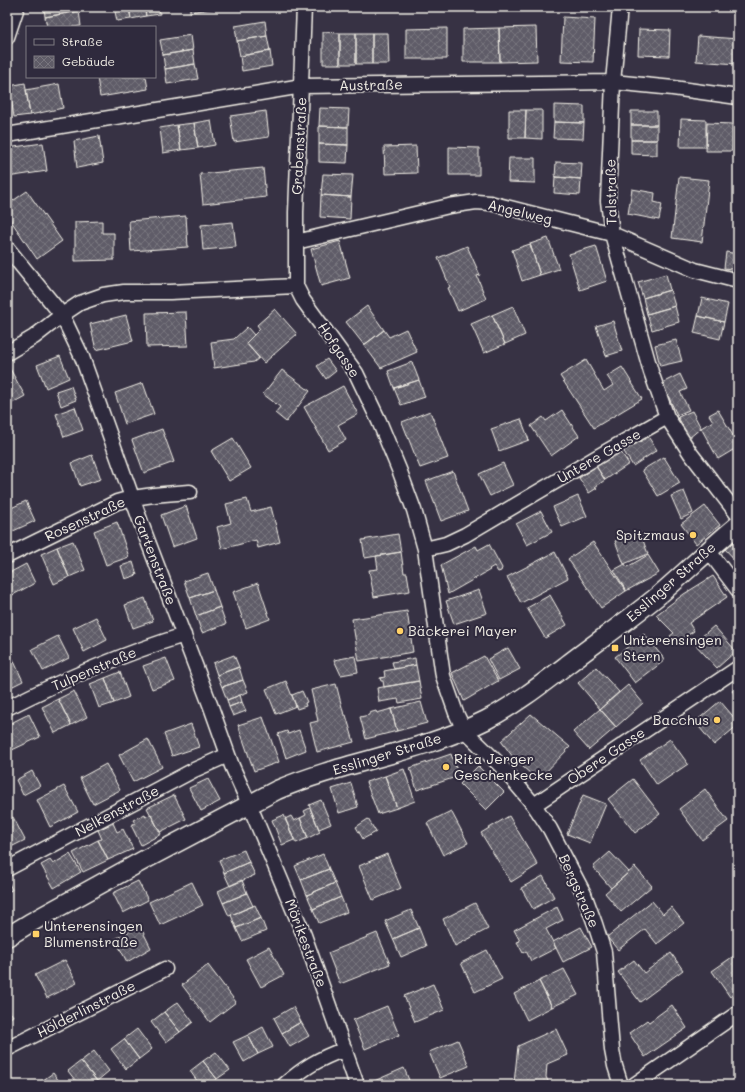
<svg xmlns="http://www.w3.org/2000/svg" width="745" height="1092" font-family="Mali,sans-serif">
	<defs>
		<pattern id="building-cross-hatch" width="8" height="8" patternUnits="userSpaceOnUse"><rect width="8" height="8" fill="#5f5c67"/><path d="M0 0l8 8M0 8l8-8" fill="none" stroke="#77747d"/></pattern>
	</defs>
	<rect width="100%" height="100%" fill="#373244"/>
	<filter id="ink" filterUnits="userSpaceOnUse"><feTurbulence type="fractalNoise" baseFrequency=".025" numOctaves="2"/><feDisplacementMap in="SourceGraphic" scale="8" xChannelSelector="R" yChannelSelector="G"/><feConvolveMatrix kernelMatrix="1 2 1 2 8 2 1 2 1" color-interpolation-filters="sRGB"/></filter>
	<g filter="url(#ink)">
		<path fill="url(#building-cross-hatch)" stroke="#f4f1e8" d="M44,7h34l1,4 -34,6z
			M114,7h15l2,12 -14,2z
			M129,7h15l2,9 -15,3z
			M144,7h15l1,7 -14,2z
			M190,7h35l-35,5z
			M79,11l2,15 -9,1h-25l-2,-10z
			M563,17l32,2 -2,43 -32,-1z
			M265,21l2,15 -30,5 -2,-15z
			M536,27l1,34 -37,1 -1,-34z
			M447,28v31h-41v-30z
			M499,28l1,34h-37v-33z
			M639,29l31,1 -1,26 -31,-1z
			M323,32l17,1v31h-17z
			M340,33h16v31h-16z
			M356,33h16v31h-16z
			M372,33h16l1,31h-17z
			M191,35l2,15 -30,5 -3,-15z
			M267,36l3,15 -30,5 -3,-15z
			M698,36l40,3 -1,25 -41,-3z
			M193,50l2,14 -30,5 -2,-14z
			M270,51l2,15 -30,5 -2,-15z
			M195,64l3,15 -31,5 -2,-15z
			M97,77h49l2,12 -48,8z
			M25,83l5,32 -16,2 -5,-31z
			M59,84l4,24 -33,7 -4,-25z
			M554,105l30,1v17l-30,-1z
			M320,108l29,1 -1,18 -29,-1z
			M509,110h17l-1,28h-16z
			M526,110h16v29l-17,-1z
			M266,111l3,26 -35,5 -4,-26z
			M631,111h26v14h-26z
			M681,119l25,1v27h-26z
			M211,120l4,25 -17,3 -4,-25z
			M554,122l30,1 -1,16 -30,-1z
			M194,123l4,25 -17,2 -4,-25z
			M707,123l25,1v27h-26z
			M177,125l4,25 -18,3 -3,-25z
			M631,125h26v15h-26z
			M319,126l29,1v18l-29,-1z
			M99,136l4,27 -26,5 -3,-27z
			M631,140h26v15l-26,-1z
			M43,143l4,28 -40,6v-29z
			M319,144l29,1 -1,18 -28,-1z
			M416,146l1,27 -32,1 -1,-27z
			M449,147l30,1v27h-30z
			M509,158h26v25l-27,-1z
			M556,162l26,1 -1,16 -26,-2z
			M263,168l3,29 -63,7 -3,-30z
			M323,174l30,1 -2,22 -30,-2z
			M555,177l26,2 -1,16 -26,-2z
			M679,177l30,3 -7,62 -30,-4z
			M632,189l23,4 -1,9 8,2 -3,16 -31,-6z
			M27,191l35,50 -25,18 -30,-44v-10z
			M321,195l30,2 -1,22 -30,-2z
			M186,216l2,31 -57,4 -2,-30z
			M102,221v12h12v27l-39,1v-39z
			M233,222l3,25 -33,3 -2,-25z
			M548,238l11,31 -19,6 -10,-31z
			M340,241l10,37 -29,8 -10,-37z
			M530,244l10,31 -18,6 -10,-31z
			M467,246l13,29 -3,1 9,23 -28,12 -10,-23 2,-1 -12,-29z
			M596,246l11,35 -27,9 -11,-36z
			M726,252l12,2v16l-14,-2z
			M666,274l4,16 -27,8 -5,-16z
			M670,290l5,16 -28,8 -4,-16z
			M702,298l26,6 -4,18 -26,-6z
			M367,306l17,24 -20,15 -18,-23z
			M513,306l12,29 -20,9 -13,-29z
			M675,306l4,16 -27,8 -5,-16z
			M275,309l22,25 -33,29 -18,-20 14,-14 -3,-4z
			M186,312l2,34 -41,1 -1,-34z
			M126,315l7,26 -37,9 -6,-26z
			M492,315l13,29 -21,9 -13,-29z
			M698,316l26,6 -4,17 -26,-6z
			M613,321l9,30 -16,5 -10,-30z
			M247,327l7,8 -8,8 13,15 -5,4 -40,6 -3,-26 23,-3z
			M406,329l11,23 -36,16 -17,-23 20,-15 5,7z
			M676,340l6,21 -22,5 -5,-21z
			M60,356l9,22 -23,10 -9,-23z
			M327,359l9,12 -10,8 -9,-13z
			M586,360l18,31 9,-6 -6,-9 15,-9 20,32 -48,29 -34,-52z
			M412,362l7,18 -25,8 -6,-17z
			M9,367l16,29 -18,10v-37z
			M282,370l28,21 -24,31 -11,-9 5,-6 -17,-13z
			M680,374l7,15 -7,3 9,18 -12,5 -15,-32z
			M419,380l6,17 -24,8 -7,-17z
			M143,383l11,31 -29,10 -10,-31z
			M71,386l5,14 -15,6 -5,-15z
			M343,386l15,28 -20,11 8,15 -18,10 -24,-43z
			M75,407l8,23 -19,7 -8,-23z
			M562,410l17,26 -28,20 -20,-30 12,-9 3,4z
			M718,410l20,34v3l-20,12 -17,-31 12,-7 -4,-6z
			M430,411l18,47 -28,10 -18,-46z
			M692,411l9,17 -12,10 -11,-21z
			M521,419l8,21 -30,11 -8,-22z
			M162,429l12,33 -30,11 -12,-33z
			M647,435l10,15 -24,16 -10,-16z
			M233,438l18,30 -22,13 -18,-30z
			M620,451l9,13 -24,16 -9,-14z
			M92,455l9,24 -21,7 -8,-23z
			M664,457l16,26 -22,13 -16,-26z
			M503,463l10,22 -23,11 -11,-22z
			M596,466l9,14 -10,7 2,1 -8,5 -10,-15z
			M453,471l15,40 -27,10 -15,-40z
			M684,491l9,22 -12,6 -10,-23z
			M578,496l9,20 -25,11 -9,-20z
			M247,499l4,13 20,-5 9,35 -22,6 -2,-8 -34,9 -5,-22 14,-4 -5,-19z
			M26,501l9,20 -24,11 -4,-8v-14z
			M186,506l11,32 -25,9 -11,-32z
			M705,506l15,19 -24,19 -15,-20z
			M541,511l11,21 -25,13 -11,-21z
			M117,522l12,35 -23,8 -12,-34z
			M640,532l8,22 -24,10 -9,-23z
			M398,534l3,18 -36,6 -3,-18z
			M738,535v28l-14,-15z
			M73,541l12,29 -16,7 -12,-30z
			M593,542l33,49 -25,17 -33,-49z
			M489,544l13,24 -1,3 -3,1 -4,-6 -5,3 1,1 -42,24 -7,-29 35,-19 2,4z
			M57,547l12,30 -15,7 -13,-30z
			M401,552l3,21h3l3,18 -36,6 -5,-27 9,-1 -2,-13z
			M555,552l13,26 -47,25 -14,-26z
			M648,555l11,18 -33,18 -12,-21 11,-6 2,3z
			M133,562l4,13 -12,4 -4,-13z
			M26,564l9,19 -28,15v-24z
			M208,573l6,17 -24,8 -6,-17z
			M713,576l14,21 -38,26 5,8 -18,12 -6,-7 4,-3 -18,-18 28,-21z
			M258,583l12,36 -24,9 -13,-36z
			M214,590l6,17 -24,9 -6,-18z
			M479,590l8,23 -33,11 -8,-23z
			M550,595l17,30 -22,13 -18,-30z
			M145,598l8,23 -20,7 -8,-23z
			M220,607l6,17 -24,9 -6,-17z
			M407,611l6,41 -54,9 -7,-42z
			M96,617l11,23 -23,12 -11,-24z
			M714,626l22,25 -19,17 -23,-25z
			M644,634l21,26 -30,23 -20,-26z
			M58,636l11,22 -26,13 -11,-22z
			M508,648l12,21 -21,11 -11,-21z
			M234,655l5,12 -22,8 -4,-12z
			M355,656l3,16 -17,3 -7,-15z
			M484,656l14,25 -34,20 -12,-28z
			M12,657l11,24 -16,8v-29z
			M166,658l9,23 -23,8 -9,-23z
			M415,658l1,7 -22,4 -2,-7z
			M416,665l3,16 -35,6 -1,-6h-2l-1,-3 5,-1 -1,-6z
			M239,667l4,13 -21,7 -5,-12z
			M596,667l23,25 -19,17 -22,-26z
			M120,672l9,25 -15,6 -9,-25z
			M105,678l9,25 -15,5 -9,-24z
			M243,680l5,12 -21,8 -5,-13z
			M286,681l10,25 -20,8 -10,-25z
			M419,681l3,18 -23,4 -1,-4 -19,3 -2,-14z
			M336,684l8,31h2l8,27 -37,10 -7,-29 8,-2 -7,-31z
			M628,685l15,18 -27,24 -16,-18z
			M738,686v12l-6,-7z
			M74,691l13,26 -16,8 -13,-26z
			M302,691l5,11 -2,1 1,3 -9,3 -5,-14z
			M240,695l2,7 -13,5 -2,-7z
			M58,699l13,26 -16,8 -13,-26z
			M720,701l18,21v3l-24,20 -19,-23z
			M242,702l4,9 -13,5 -4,-9z
			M421,702l6,21 -30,8 -6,-22z
			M391,709l6,22 -31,8 -6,-22 9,-2v-2l7,-2 1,2z
			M600,709l16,18 -27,23 -16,-18z
			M29,714l11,23 -28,13 -5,-10v-15z
			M531,714l39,33 -32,33 -22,-19 -15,-20z
			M263,717l16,45 -25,9 -16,-46z
			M191,724l8,23 -27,9 -8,-22z
			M299,730l7,20 -20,8 -8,-24 9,-3 1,3z
			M148,739l14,28 -29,15 -14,-27z
			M670,739l18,25 -31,21 -17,-25z
			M451,754l8,22 -42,14 -7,-22z
			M106,764l14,26 -27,14 -13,-26z
			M478,766l26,26 -18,18 -26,-26z
			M404,769l11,32 -18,7 -12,-32z
			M32,771l8,15 -17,9 -7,-15z
			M385,776l12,32 -19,6 -12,-32z
			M208,779l12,22 -19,10 -12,-23z
			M633,779l27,35 -25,19 -27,-34z
			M351,783l7,24 -19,6 -7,-24z
			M64,786l14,26 -28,15 -13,-27z
			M705,789l23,32 -26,19 -23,-31z
			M174,795l12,24 -26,13 -13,-24z
			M583,795l23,9 -16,39 -23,-9z
			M321,800l10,24 -12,5 -10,-24z
			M310,808l10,24 -12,6 -8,-20 6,-3 -2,-4z
			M451,811l17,32 -25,12 -16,-32z
			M145,814l1,3 5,-3 10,20 -20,11 -10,-20 4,-2 -2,-3z
			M284,815l10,25 -12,5 -10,-25z
			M291,816l3,5 6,-3 8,20 -12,5 -11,-24z
			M509,816l29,49 -27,17 -30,-49z
			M13,817l12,23 -18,9v-29z
			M368,819l8,13 -13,7 -7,-12z
			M113,823l4,9 6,-3 10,20 -25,11 -10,-20 4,-1 -4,-9z
			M98,840l10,20 -25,12 -10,-19z
			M244,850l5,12 -25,11 -5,-13z
			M610,852l19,20 -18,16 -18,-21z
			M70,854l11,18 -27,16 -13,-23 9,-5 3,4z
			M323,854l6,15 -28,11 -6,-14z
			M387,854l14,34 -28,12 -14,-34z
			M249,862l6,13 -25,11 -6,-13z
			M635,867l17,19 -31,26 -16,-19z
			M329,869l6,14 -28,12 -6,-15z
			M543,876l11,21 -21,12 -12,-21z
			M242,880l5,13 -24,10 -5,-12z
			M138,881l10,19 -25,13 -10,-20z
			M192,882l11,23 -43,20 -11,-23z
			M9,883l3,7 -5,2v-8z
			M335,883l6,14 -28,12 -6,-14z
			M247,893l6,13 -24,10 -6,-13z
			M341,897l6,15 -28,11 -6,-14z
			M652,901l11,13 8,-7 13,16 -27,21 -12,-15 -27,21 -11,-13z
			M475,903l13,26 -33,17 -12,-27z
			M255,905l6,13 -25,10 -5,-13z
			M557,907l6,13 -17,9 10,19 -25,13 -5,-10 -3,2 -6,-11 3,-1 -6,-11z
			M411,910l8,18 -26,11 -8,-18z
			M261,918l5,13 -24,10 -6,-13z
			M140,926l11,22 -24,14 -12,-23z
			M581,927l11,20 -29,15 -10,-20z
			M419,928l7,18 -25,11 -8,-18z
			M377,933l13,31 -50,20 -12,-31z
			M269,947l15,28 -23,12 -15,-28z
			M487,950l15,29 -27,13 -14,-29z
			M671,953l12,17 -43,32 -22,-30 16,-12 10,13z
			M738,953v38l-8,6 -18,-26z
			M65,960l12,23 -30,15 -12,-23z
			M208,965l28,37 -26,20 -28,-37z
			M564,969l14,26 -26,12 -13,-26z
			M539,981l13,26 -25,13 -13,-26z
			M433,984l11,26 -29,12 -11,-26z
			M178,1002l15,20 -13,10 -16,-20z
			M672,1005l15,23 -42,29 -16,-24 18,-13 2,2z
			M387,1006l12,29 -34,14 -12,-29z
			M7,1007l6,9 -6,4z
			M293,1007l8,15 -19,11 -8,-15z
			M164,1012l16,20 -14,10 -15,-20z
			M301,1022l8,14 -19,11 -8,-14z
			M263,1027l10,20 -15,7 -10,-19z
			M137,1029l15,20 -13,10 -15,-20z
			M556,1029l12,26 -21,9 -1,13 4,8h-32l-4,-2 4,-37z
			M248,1035l10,19 -14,8 -11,-20z
			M124,1039l15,20 -13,10 -15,-20z
			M458,1040l11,26 -29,12 -11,-26z
			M94,1051l15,20 -12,10 -16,-20z
			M216,1052l14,18 -13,9 -14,-18z
			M81,1061l16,20 -5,4h-13l-11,-14z
			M203,1061l14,18 -8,6h-9l-10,-14z
			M404,1068l7,17h-38l-1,-3z
			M53,1073l9,12h-22l-1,-2z"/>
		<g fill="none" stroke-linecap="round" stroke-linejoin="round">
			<g stroke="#f4f1e8" stroke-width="17">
				<path id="minor" d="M304,7l-8,205v74l7,14 53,73 23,48 21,51 14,38 11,39 18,127 13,37 8,17 37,36 33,39 16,24 34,65 11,30 9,28 8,98 3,16 6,19
					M620,7l-7,75 -4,94 -1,25 4,33 39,138 16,45 24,37 47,61
					M7,37l10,-30
					M7,135l295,-49 311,-4 60,6 65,9
					M296,242l153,-36 27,-4 14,1 122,31 83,36 43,11
					M7,248l55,67 20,42 62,174 67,176 21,59 17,38 55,131 53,150
					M7,353l27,-16 28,-22 18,-12 23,-8 21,-3h46l126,-6
					M425,549l21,-5 19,-9 144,-85 58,-33
					M708,550l30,40
					M7,556l110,-54c24,-7 48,-8 73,-10
					M7,708c57,-29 116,-54 177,-73
					M534,805l204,-137
					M7,869l187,-99 34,-15
					M7,1049l158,-80
					M284,1085c21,-18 34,-26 61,-36
					M634,1085l104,-72"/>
			</g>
			<g stroke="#f4f1e8" stroke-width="21">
				<path id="tertiary" d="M7,937l23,-14 114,-63 133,-70c68,-29 143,-37 209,-70 29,-15 56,-36 82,-56 30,-23 62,-45 91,-69 27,-23 52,-48 79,-70"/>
			</g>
			<use href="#minor" stroke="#2f2a3d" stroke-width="14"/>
			<use href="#tertiary" stroke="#2f2a3d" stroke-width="18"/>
		</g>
	</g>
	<g fill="#ffd166" stroke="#2f2a3d" stroke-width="1.5">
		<circle cx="693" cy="535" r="4"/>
		<circle cx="400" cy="631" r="4"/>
		<rect x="611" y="644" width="8" height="8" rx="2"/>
		<circle cx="717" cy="720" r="4"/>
		<circle cx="446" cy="767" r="4"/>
		<rect x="32" y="930" width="8" height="8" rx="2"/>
	</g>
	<g text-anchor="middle" stroke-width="4" stroke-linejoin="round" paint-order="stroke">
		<g font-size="14" fill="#f4f1e8" stroke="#2f2a3d">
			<text transform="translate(371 85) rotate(-1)" y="5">Austraße</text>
			<text transform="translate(299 146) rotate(-87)" y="5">Grabenstraße</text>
			<text transform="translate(611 192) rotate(-91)" y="5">Talstraße</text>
			<text transform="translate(520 212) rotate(14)" y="5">Angelweg</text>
			<text transform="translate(339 350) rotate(56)" y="5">Hofgasse</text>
			<text transform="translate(599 456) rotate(-30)" y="5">Untere Gasse</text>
			<text transform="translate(85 519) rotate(-25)" y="5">Rosenstraße</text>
			<text transform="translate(155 560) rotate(69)" y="5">Gartenstraße</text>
			<text transform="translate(671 582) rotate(-41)" y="5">Esslinger Straße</text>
			<text transform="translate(94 669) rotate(-23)" y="5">Tulpenstraße</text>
			<text transform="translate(387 754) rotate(-17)" y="5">Esslinger Straße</text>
			<text transform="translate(606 756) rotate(-34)" y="5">Obere Gasse</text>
			<text transform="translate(117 811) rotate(-28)" y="5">Nelkenstraße</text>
			<text transform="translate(579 891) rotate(66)" y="5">Bergstraße</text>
			<text transform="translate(306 943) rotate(69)" y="5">Mörikestraße</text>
			<text transform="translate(86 1009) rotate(-27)" y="5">Hölderlinstraße</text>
		</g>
		<g font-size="14" fill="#f4f1e8" stroke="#2f2a3d" text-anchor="start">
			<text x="685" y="540" text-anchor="end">Spitzmaus</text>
			<text x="408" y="636">Bäckerei Mayer</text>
			<text x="623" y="645">Unterensingen<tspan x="623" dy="16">Stern</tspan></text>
			<text x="709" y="725" text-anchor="end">Bacchus</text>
			<text x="454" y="764">Rita Jerger<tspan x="454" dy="16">Geschenkecke</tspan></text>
			<text x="44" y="931">Unterensingen<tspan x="44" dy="16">Blumenstraße</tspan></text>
		</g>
	</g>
	<rect width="745" height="1092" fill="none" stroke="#2f2a3d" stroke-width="24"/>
	<rect x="12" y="12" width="721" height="1068" fill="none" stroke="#f4f1e8" stroke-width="1.5" filter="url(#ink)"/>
	<rect x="26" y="26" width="130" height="52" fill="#2f2a3d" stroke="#7e7a81"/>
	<rect x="34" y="39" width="20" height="6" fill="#2f2a3d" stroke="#7e7a81"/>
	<text x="62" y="46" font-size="12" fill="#f4f1e8">Straße</text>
	<rect x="34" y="56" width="20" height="12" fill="url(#building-cross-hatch)" stroke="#7e7a81"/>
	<text x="62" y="66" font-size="12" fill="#f4f1e8">Gebäude</text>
</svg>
